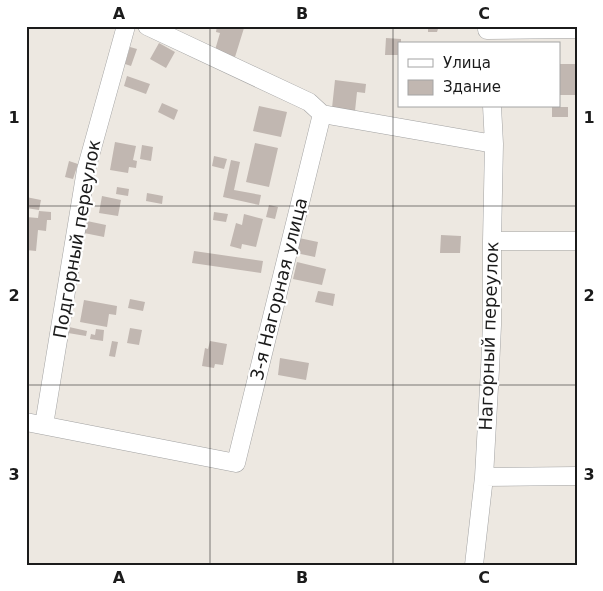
<svg xmlns="http://www.w3.org/2000/svg" width="603" height="591" font-family="'DejaVu Sans',sans-serif">
	<rect width="100%" height="100%" fill="#ede8e1"/>
	<path fill="#c1b7b1" d="M217,26h32l-1,3 -4,-1 -9,29 -20,-7 5,-17 -4,-1z
		M428,26h27v3h-17l-1,3h-9z
		M386,38l15,1v5h-2v11h-14z
		M159,43l16,9 -9,16 -16,-9z
		M130,47l7,2 -6,17 -6,-2z
		M559,64h18v31h-18z
		M127,76l23,8 -4,10 -22,-8z
		M335,80l31,4 -1,9 -8,-1 -2,19 -23,-3z
		M162,103l16,7 -4,10 -16,-8z
		M259,106l28,6 -6,25 -28,-6z
		M552,107h16v10h-16z
		M115,142l21,4 -3,14 4,1 -1,7 -7,-1 -1,6 -18,-3z
		M255,143l23,5 -9,39 -23,-5z
		M142,145l11,2 -2,14 -11,-2z
		M214,156l13,3 -3,10 -12,-3z
		M231,160l9,2 -6,28 27,5 -2,10 -36,-8z
		M69,161l9,3 -5,15 -8,-2z
		M117,187l12,2 -1,7 -12,-2z
		M147,193l16,3 -1,8 -16,-3z
		M102,196l19,4 -3,16 -19,-3z
		M26,197l15,3 -2,10 -13,-2z
		M269,205l9,2 -3,12 -9,-2z
		M39,211l12,1v8h-4l-1,11 -8,-1 -2,21 -10,-1v-33l12,1z
		M214,212l14,2 -2,8 -13,-2z
		M244,214l19,5 -7,28 -14,-3 -1,5 -11,-3 6,-23 6,2z
		M87,221l19,4 -2,12 -20,-4z
		M441,235l20,1 -1,17h-20z
		M299,238l19,4 -3,15 -19,-4z
		M194,251l69,10 -2,12 -69,-10z
		M297,262l29,7 -4,16 -29,-6z
		M318,291l17,3 -2,12 -18,-4z
		M130,299l15,3 -2,9 -15,-3z
		M84,300l33,6 -1,9 -7,-1 -2,13 -27,-5z
		M69,327l18,4 -1,5 -18,-3z
		M130,328l12,2 -3,15 -12,-2z
		M96,329l8,1 -1,11 -13,-2 1,-5 4,1z
		M112,341l6,1 -3,15 -6,-1z
		M210,341l17,3 -4,21 -8,-1 -1,4 -12,-2 3,-18 3,1z
		M280,358l29,5 -3,17 -28,-5z"/>
	<g fill="none" stroke-linecap="round" stroke-linejoin="round">
		<g stroke="#a2a2a2" stroke-width="19">
			<path id="street" d="M147,26l162,76 13,12 172,30
				M487,30l90,-1
				M492,241h85
				M26,422l210,41 86,-349
				M44,425l42,-255 40,-144
				M484,477l93,-1
				M474,565l10,-88 6,-108 2,-44v-84l2,-97 -2,-38"/>
		</g>
		<use href="#street" stroke="#fff" stroke-width="18"/>
	</g>
	<path fill="none" stroke="#1b1b1b" stroke-width="1" stroke-opacity="0.55" d="M210,26v539M393,26v539M26,206h551M26,385h551"/>
	<g text-anchor="middle" stroke-width="4.5" stroke-linejoin="round" paint-order="stroke">
		<g font-size="18" fill="#1b1b1b" stroke="#fff">
			<text transform="translate(77 239) rotate(-80)" y="6">Подгорный переулок</text>
			<text transform="translate(279 289) rotate(-76)" y="6">3-я Нагорная улица</text>
			<text transform="translate(489 336) rotate(-88)" y="6">Нагорный переулок</text>
		</g>
	</g>
	<rect width="603" height="591" fill="none" stroke="#ffffff" stroke-width="55"/>
	<rect x="398" y="42" width="162" height="65" fill="#ffffff" stroke="#a4a4a4"/>
	<rect x="408" y="59" width="25" height="8" fill="#ffffff" stroke="#a4a4a4"/>
	<text x="443" y="68" font-size="15" fill="#1b1b1b">Улица</text>
	<rect x="408" y="80" width="25" height="15" fill="#c1b7b1" stroke="#a4a4a4"/>
	<text x="443" y="92" font-size="15" fill="#1b1b1b">Здание</text>
	<rect x="28" y="28" width="548" height="536" fill="none" stroke="#1b1b1b" stroke-width="2"/>
	<g font-size="16" text-anchor="middle" font-weight="bold" fill="#1b1b1b">
		<text x="119" y="19">A</text>
		<text x="302" y="19">B</text>
		<text x="484" y="19">C</text>
		<text x="14" y="123">1</text>
		<text x="589" y="123">1</text>
		<text x="14" y="301">2</text>
		<text x="589" y="301">2</text>
		<text x="14" y="480">3</text>
		<text x="589" y="480">3</text>
		<text x="119" y="583">A</text>
		<text x="302" y="583">B</text>
		<text x="484" y="583">C</text>
	</g>
</svg>
